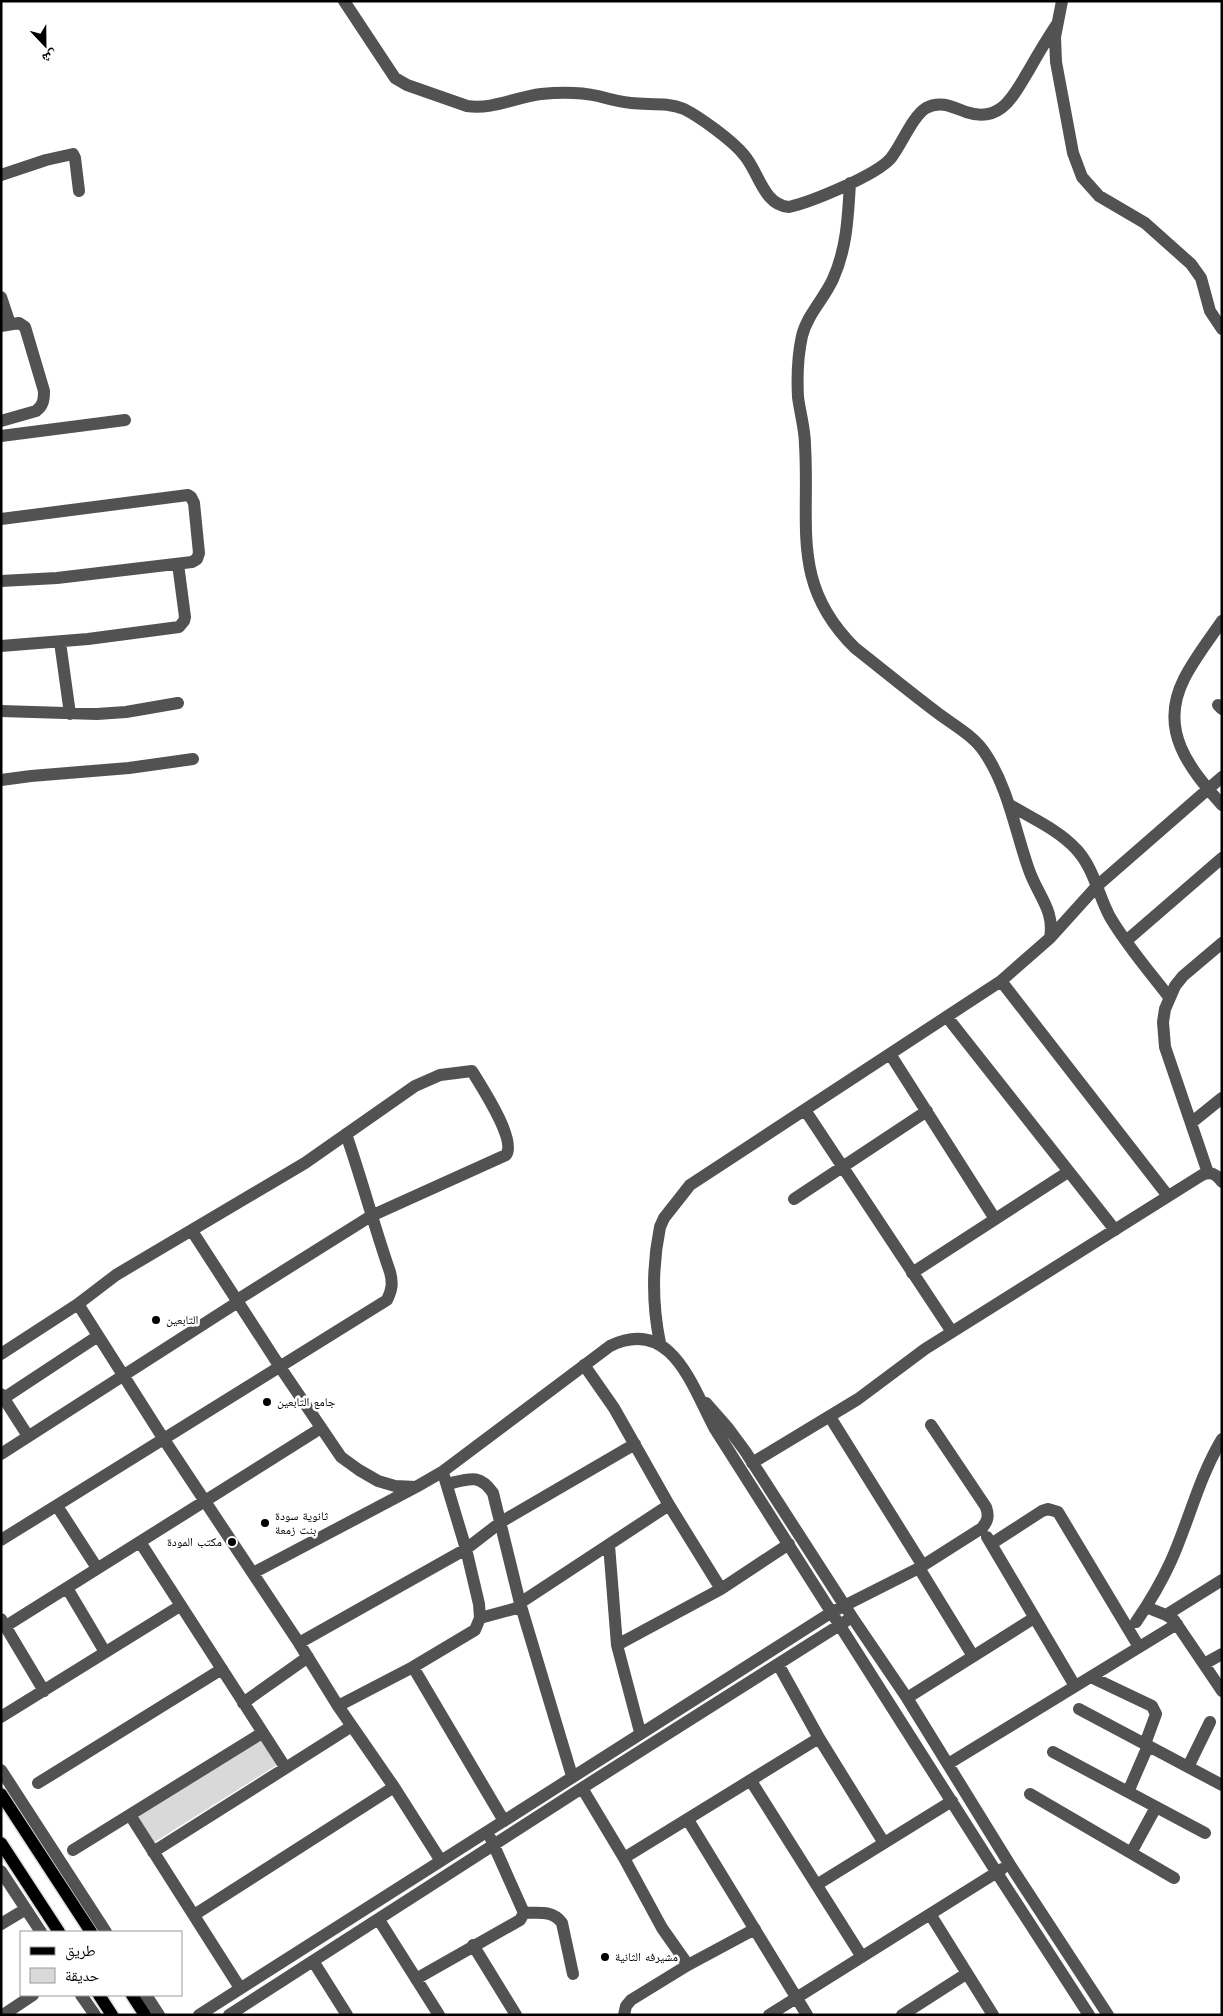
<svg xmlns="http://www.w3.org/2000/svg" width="1223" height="2016" font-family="'Work Sans','Noto Naskh Arabic',sans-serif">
	<rect width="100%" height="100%" fill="#fff"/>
	<path fill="#d9d9d9" d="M261,1739l16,26 -124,78 -17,-27z"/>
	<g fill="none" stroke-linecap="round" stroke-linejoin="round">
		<g stroke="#dbdbdb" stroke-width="15">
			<path id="major" d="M1,1794l90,138
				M1,1843l58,89
				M99,1995l13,20
				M132,1995l13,20"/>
		</g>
		<path stroke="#525252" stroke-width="12" d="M344,1l51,77 12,7 60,21c25,4 49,-9 74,-12 19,-2 39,-2 57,2 11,3 22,6 33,7 18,2 36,-1 53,6 16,8 49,32 60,46 15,17 19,50 45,52 22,-5 88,-32 102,-49 11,-14 21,-41 35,-50 14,-8 27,-1 40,4 36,12 48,-18 63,-42 9,-16 18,-31 28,-46
			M1062,1l-7,36 1,25 17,91 9,24 17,19 46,27 46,41 10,14 9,33 12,18
			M1,175l45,-15 27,-6 2,4 4,33
			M850,183c-2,33 -3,65 -17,96 -9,20 -26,36 -31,57 -4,18 -5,42 -4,61 2,16 7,32 7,48 5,81 -15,139 50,203 28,22 56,45 84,66 16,12 35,22 46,39 24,36 30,78 44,117 9,26 26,40 21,68
			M1,297l9,27
			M1,326l18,-3 6,4 19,64c0,9 -1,15 -8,20l-35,10
			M1,436l124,-16
			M1,519l187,-24 3,2 3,6 5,50 -2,6 -5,3 -135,16 -56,3
			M1222,621c-13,19 -28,38 -38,58 -26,51 5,89 38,126
			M60,642l10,72
			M1,646l87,-7 91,-12 5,-6 1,-4 -7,-53
			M1218,705l4,4
			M1,711l96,3 29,-2 52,-9
			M1,780l30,-4 98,-8 64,-9
			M1010,805c21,13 49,25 66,44 18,19 22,46 34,68 17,29 39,54 59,80
			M1126,941l96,-83
			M1001,981l167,215
			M947,1017l168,213
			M890,1054l105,165
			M805,1110l147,222
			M1191,1123l31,-25
			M1208,1173l-43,-126 -2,-25 2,-13 10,-23 8,-10 39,-33
			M794,1199l133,-88
			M192,1231l88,136 61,90 18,13 19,11 17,5 21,1 26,-15 168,-126c62,-30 82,41 105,83l282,444 92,142
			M912,1273l156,-101
			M78,1304l85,134 136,205 39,63 56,81 47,74
			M660,1343c-8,-39 -8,-77 0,-116l4,-9 26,-33 311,-204 49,-43 47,-52 125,-109
			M1,1354l77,-50 38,-29 189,-112 110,-77 25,-11 32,-4c9,15 45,69 34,84l-135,61 -134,84
			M584,1365l30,43 55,97 52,84
			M1,1394l27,42
			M4,1398l94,-62
			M706,1403l22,25 17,23 107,166 55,81 103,167 98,150
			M830,1417l93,149
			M1,1454l237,-152
			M752,1463l106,-64 67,-50 277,-174c9,-4 14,-1 20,7
			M447,1484c22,-5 32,-11 46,9l27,110 52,173
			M57,1506l40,62
			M987,1537l88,149
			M1,1540l386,-240c5,-10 6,-17 3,-28 -16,-46 -28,-92 -44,-138
			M140,1542l145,225
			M991,1544l51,-33 6,-2 10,3 81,135
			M609,1545l8,100 23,87
			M919,1568l54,88
			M253,1573l163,-86
			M67,1588l38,64
			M1146,1607l20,8 8,5 48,71
			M1166,1615l56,-35
			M480,1618l37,-10 3,-5 149,-98
			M1,1619l43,72
			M1136,1622c13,-19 25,-39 35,-61 18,-40 28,-84 51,-122
			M6,1626l315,-198
			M299,1643l167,-94 35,-27 134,-78
			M617,1645l104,-56 68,-45
			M778,1664l41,74 65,105
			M1204,1664l18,-10
			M413,1667l91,154
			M1091,1677l61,29 4,8 -11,30
			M907,1698l127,-80
			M243,1703l65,-46
			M338,1706l75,-39 62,-37 5,-12 -1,-14 -13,-55 -22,-73
			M1079,1709l143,76
			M1,1717l179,-111
			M1053,1752l152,81
			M948,1764l229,-140
			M1188,1767l22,-45
			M1,1770l105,162
			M751,1781l111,176
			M38,1783l184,-114
			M582,1788l42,70 38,70 26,37
			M1128,1792l20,-46
			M1030,1794l144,84
			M130,1815l110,173
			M688,1820l119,195
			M73,1850l189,-117
			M153,1852l199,-126
			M1131,1853l25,-46
			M624,1858l195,-120
			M1,1871l40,61
			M818,1884l134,-83
			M524,1913c14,0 29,-3 38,10l11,51
			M930,1914l63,101
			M194,1915l200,-128
			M379,1920l60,95
			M1,1924l25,-15
			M473,1945l43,70
			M313,1961l34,54
			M416,1979l104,-59 4,-7 -33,-74
			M81,1995l14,20
			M146,1995l13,20
			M3,2015l30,-20
			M199,2015l633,-403 87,-44 63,-40c6,-7 7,-12 4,-21l-55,-82
			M229,2015l353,-227 264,-167
			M624,2015l2,-9 5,-6 57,-35 67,-36
			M769,2015l233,-146
			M902,2015l64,-41"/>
		<use href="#major" stroke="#000" stroke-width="12"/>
	</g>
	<g fill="#000" stroke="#fff" stroke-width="2">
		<circle cx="156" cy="1320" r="5"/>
		<circle cx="267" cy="1402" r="5"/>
		<circle cx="265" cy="1523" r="5"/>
		<circle cx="232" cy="1542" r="5"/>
		<circle cx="605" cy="1957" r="5"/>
	</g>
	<g text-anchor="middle" stroke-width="5" stroke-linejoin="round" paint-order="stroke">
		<g font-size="12" fill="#000" stroke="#fff" text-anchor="start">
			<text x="166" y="1324">التابعين</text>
			<text x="277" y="1406">جامع التابعين</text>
			<text x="275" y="1520">ثانوية سودة<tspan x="275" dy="14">بنت زمعة</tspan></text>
			<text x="222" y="1546" text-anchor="end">مكتب المودة</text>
			<text x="615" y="1961">مشيرفه الثانية</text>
		</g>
	</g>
	<rect width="1223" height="2016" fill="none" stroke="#000000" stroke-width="5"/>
	<rect x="20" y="1931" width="162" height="65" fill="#ffffff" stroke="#999999"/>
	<rect x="30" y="1947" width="25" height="8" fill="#000000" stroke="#999999"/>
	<text x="65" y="1956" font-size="15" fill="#000000">طريق</text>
	<rect x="30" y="1968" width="25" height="15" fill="#d9d9d9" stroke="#999999"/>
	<text x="65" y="1981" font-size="15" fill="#000000">حديقة</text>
	<g transform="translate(45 45) rotate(158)" stroke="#ffffff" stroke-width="4" paint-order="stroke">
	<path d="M0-4L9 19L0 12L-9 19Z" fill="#000000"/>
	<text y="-8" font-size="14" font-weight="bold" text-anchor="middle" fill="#000000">ش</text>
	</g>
</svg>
